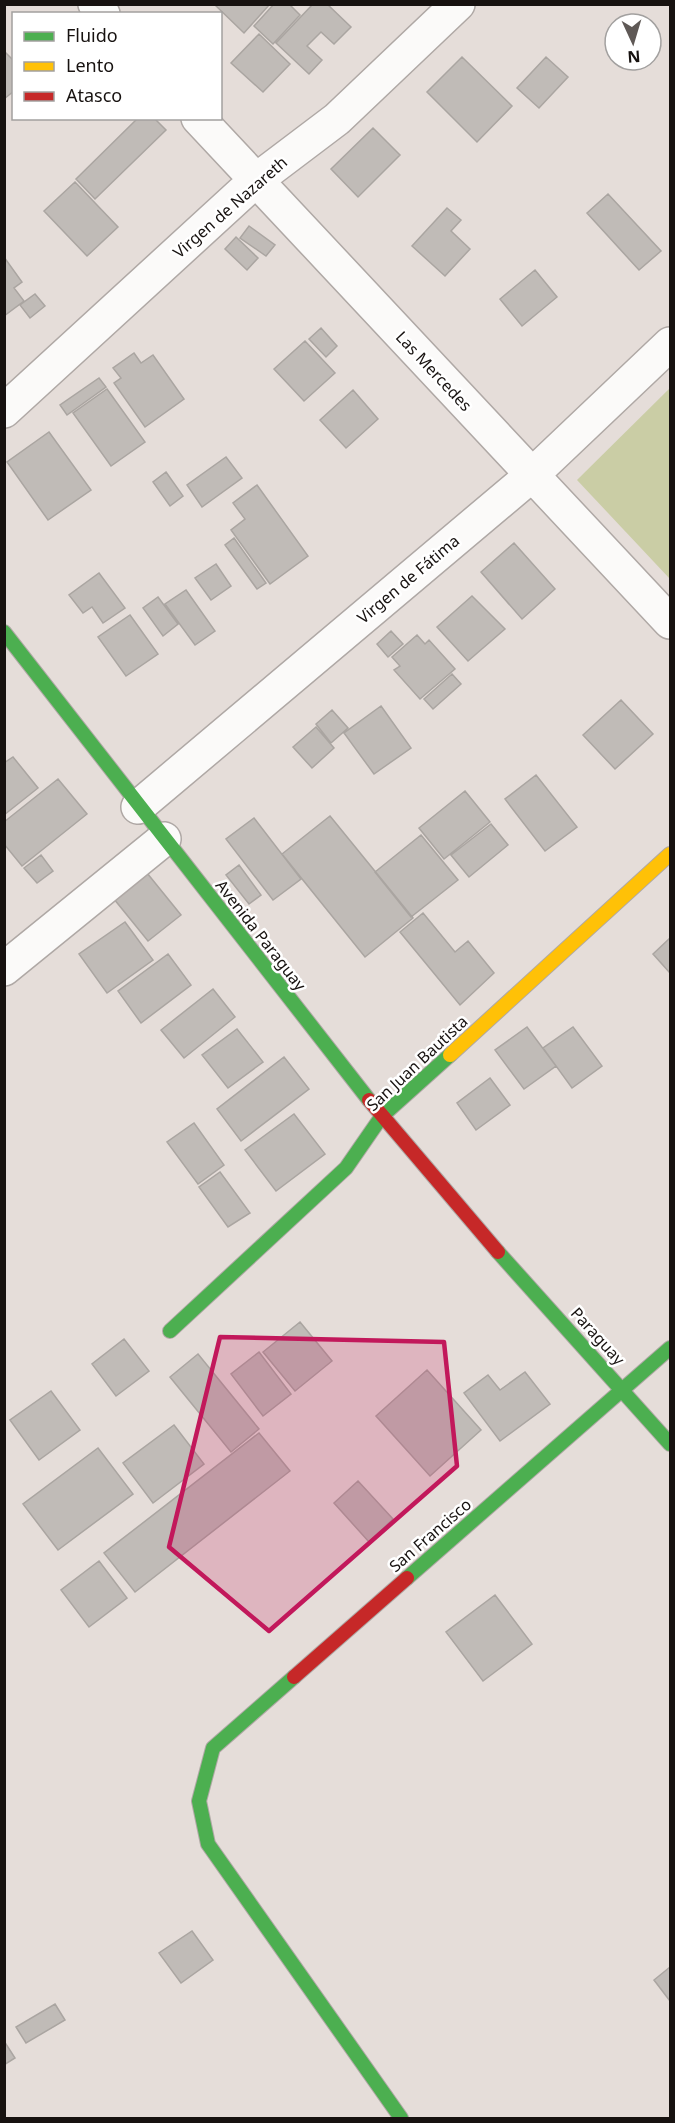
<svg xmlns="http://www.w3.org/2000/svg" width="675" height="2123" font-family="'Noto Sans',sans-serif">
	<rect width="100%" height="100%" fill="#e5ddd9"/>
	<path fill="#cacda5" d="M670,388v191l-93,-99z"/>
	<path fill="#c0bbb7" stroke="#aaa5a1" stroke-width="1.5" d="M214,4h56l-26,29z
		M274,4h15l11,11 -27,29 -19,-18z
		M313,4h14l24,23 -17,17 -13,-12 -14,14 15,14 -13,14 -33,-31z
		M259,34l31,30 -27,28 -32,-29z
		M4,51l10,10v30l-10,8z
		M462,57l50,49 -35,36 -50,-50z
		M546,57l22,20 -29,31 -22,-20z
		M138,118h16l12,12 -71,69 -19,-20z
		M373,128l27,27 -42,42 -27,-28z
		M75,182l43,45 -31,29 -43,-45z
		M608,194l53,57 -22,19 -52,-57z
		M447,208l14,12 -10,11 19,18 -25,27 -33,-30z
		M249,226l26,19 -9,11 -26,-18z
		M236,237l22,21 -11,12 -22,-21z
		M4,257l18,25 -8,6 10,13 -20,15z
		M535,270l22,27 -35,29 -22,-27z
		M35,294l10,12 -15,12 -10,-13z
		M321,328l16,18 -11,11 -17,-18z
		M305,341l30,32 -31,28 -30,-32z
		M134,353l7,10 12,-8 31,44 -39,28 -31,-44 7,-5 -8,-10z
		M99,378l7,9 -39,28 -7,-10z
		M107,389l38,53 -34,24 -38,-53z
		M353,390l25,29 -32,29 -26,-28z
		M49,432l42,58 -43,30 -41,-58z
		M226,457l16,21 -40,29 -15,-22z
		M166,472l17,24 -13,10 -17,-24z
		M257,485l51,71 -38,28 -39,-54 14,-11 -12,-16z
		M234,538l32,45 -9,6 -32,-44z
		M514,543l41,46 -33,30 -41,-47z
		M216,564l15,22 -20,14 -16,-22z
		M99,573l26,35 -22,15 -11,-16 -9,6 -14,-18z
		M186,590l29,41 -20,14 -30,-41z
		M472,596l33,33 -37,32 -31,-34z
		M158,597l20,27 -15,12 -20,-28z
		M130,615l28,39 -32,22 -28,-39z
		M391,631l12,13 -15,13 -11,-13z
		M417,635l8,9 4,-4 26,29 -35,30 -26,-29 6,-4 -8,-9z
		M452,674l9,10 -28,25 -9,-10z
		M621,700l32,34 -38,35 -32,-34z
		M381,706l30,42 -37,26 -30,-41z
		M332,710l16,18 -17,15 -15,-19z
		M316,727l18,21 -22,20 -19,-21z
		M13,757l25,31 -34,27v-52z
		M536,775l41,52 -32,24 -40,-52z
		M58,779l29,35 -65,52 -18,-22v-22z
		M465,791l25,31 -46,37 -25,-31z
		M330,816l83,102 -48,39 -83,-103z
		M254,818l47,61 -28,21 -47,-61z
		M491,824l17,21 -39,32 -18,-22z
		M421,835l37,45 -47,37 -36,-45z
		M41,855l12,16 -16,12 -13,-15z
		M239,865l22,30 -12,9 -23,-29z
		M147,873l34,42 -33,26 -34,-42z
		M423,913l32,39 13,-11 26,32 -34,32 -60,-73z
		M125,922l28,38 -46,33 -28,-39z
		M670,938v35l-17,-19z
		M168,954l23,31 -50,38 -23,-32z
		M213,989l22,28 -51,41 -23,-28z
		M527,1027l29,39 -32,23 -29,-39z
		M573,1027l29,39 -30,22 -29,-40z
		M237,1029l26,33 -35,26 -26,-33z
		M284,1057l25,32 -68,52 -24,-32z
		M490,1078l20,27 -34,25 -19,-27z
		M294,1114l31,40 -49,37 -31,-41z
		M194,1123l30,42 -26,19 -31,-42z
		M220,1172l30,41 -22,14 -29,-40z
		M300,1322l32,39 -37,30 -32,-39z
		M124,1339l25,32 -33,25 -24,-32z
		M259,1352l32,42 -28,22 -32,-42z
		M198,1354l61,75 -28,23 -61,-75z
		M427,1370l54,60 -51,46 -54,-60z
		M525,1372l25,32 -50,37 -36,-48 24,-18 12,15z
		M51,1391l29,39 -41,30 -29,-40z
		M174,1425l30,39 -51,39 -30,-40z
		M259,1433l31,38 -155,121 -31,-39z
		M98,1448l35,46 -75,56 -35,-46z
		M358,1481l35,38 -24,23 -35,-39z
		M99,1561l28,37 -38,29 -28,-37z
		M495,1595l37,49 -49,37 -37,-49z
		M192,1931l21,29 -32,23 -22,-30z
		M670,1967v34l-16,-21z
		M55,2004l10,16 -39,23 -10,-16z
		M4,2041l11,17 -11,7z"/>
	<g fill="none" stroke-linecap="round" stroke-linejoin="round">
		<g stroke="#afa8a5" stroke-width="36">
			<path id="street" d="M95,4l8,10
				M198,118l472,504
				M4,411l251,-230 82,-62 121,-115
				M138,807l394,-332 138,-131
				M4,969l160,-130"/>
		</g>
		<g stroke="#afa8a5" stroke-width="16">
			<path id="fast" d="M4,632l365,468
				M498,1252l172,192
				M170,1331l176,-163 36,-52 68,-61
				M407,1578l263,-230
				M294,1677l-81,71 -14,53 9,43 193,274"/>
		</g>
		<g stroke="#afa8a5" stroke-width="16">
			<path id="slow" d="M450,1055l220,-201"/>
		</g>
		<g stroke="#afa8a5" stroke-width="16">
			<path id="jam" d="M369,1100l129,152
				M294,1677l113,-99"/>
		</g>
		<use href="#street" stroke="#fbfaf9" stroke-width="33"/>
		<use href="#fast" stroke="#4caf50" stroke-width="14"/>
		<use href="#slow" stroke="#ffc107" stroke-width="14"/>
		<use href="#jam" stroke="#c62828" stroke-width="14"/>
	</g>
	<path fill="#c2185b" fill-opacity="0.2" stroke="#c2185b" stroke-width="4.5" stroke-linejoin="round" d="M220,1337l224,5 13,124 -188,165 -100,-84z"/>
	<g text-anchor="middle" stroke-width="5" stroke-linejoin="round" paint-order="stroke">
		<g font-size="16" fill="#171210" stroke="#fff">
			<text transform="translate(230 207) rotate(-41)" y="6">Virgen de Nazareth</text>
			<text transform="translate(434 371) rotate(47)" y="6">Las Mercedes</text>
			<text transform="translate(408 579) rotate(-40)" y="6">Virgen de Fátima</text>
			<text transform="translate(261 935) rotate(52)" y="6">Avenida Paraguay</text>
			<text transform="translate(417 1063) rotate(-43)" y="6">San Juan Bautista</text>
			<text transform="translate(598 1336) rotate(48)" y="6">Paraguay</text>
			<text transform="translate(430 1535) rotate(-41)" y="6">San Francisco</text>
		</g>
	</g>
	<rect width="675" height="2123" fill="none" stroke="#171210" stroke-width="12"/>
	<rect x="12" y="12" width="210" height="108" fill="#ffffff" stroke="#a2a09f" stroke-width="1.5"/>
	<rect x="24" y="32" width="30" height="9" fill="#4caf50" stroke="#a2a09f" stroke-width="1.5"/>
	<text x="66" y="42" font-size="18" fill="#171210">Fluido</text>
	<rect x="24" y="62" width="30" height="9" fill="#ffc107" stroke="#a2a09f" stroke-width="1.5"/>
	<text x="66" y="72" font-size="18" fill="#171210">Lento</text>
	<rect x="24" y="92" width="30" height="9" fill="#c62828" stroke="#a2a09f" stroke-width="1.5"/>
	<text x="66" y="102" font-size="18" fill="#171210">Atasco</text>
	<g transform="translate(633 42) rotate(176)"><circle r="28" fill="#ffffff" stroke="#a2a09f" stroke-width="1.5"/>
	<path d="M0-4.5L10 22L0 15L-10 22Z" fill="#5f5956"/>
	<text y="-9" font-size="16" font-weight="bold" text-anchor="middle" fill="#171210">N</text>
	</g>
</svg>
